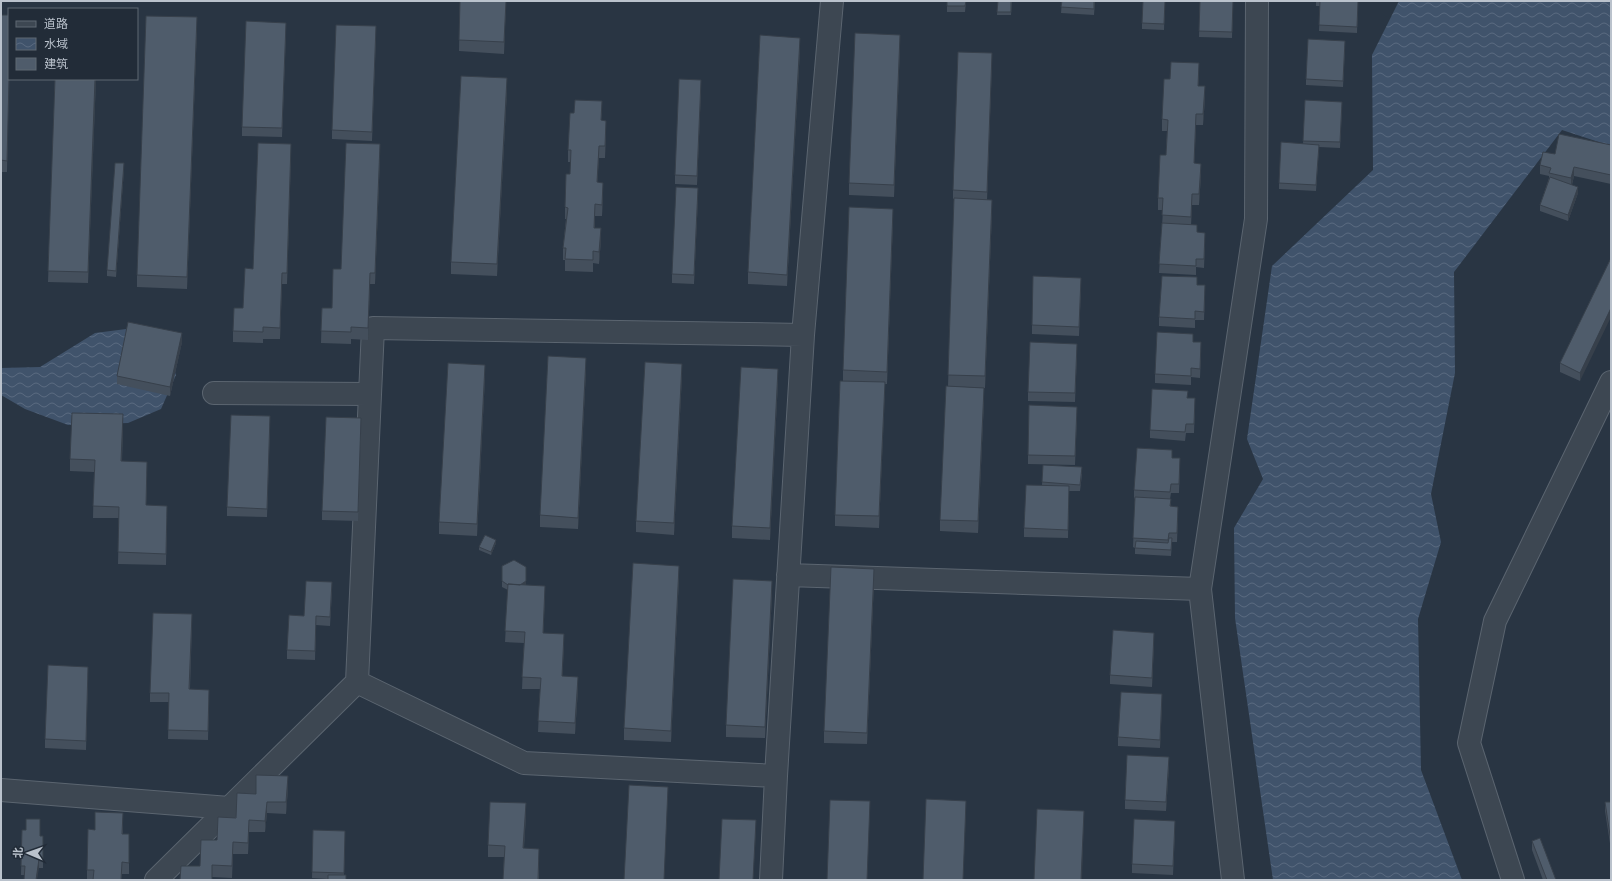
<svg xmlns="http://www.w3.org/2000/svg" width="1612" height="881" font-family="'Fira Sans','Noto Sans SC',sans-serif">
	<defs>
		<pattern id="water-waves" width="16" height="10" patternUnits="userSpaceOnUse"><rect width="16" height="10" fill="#40536b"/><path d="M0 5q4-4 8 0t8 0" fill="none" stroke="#5a6a7f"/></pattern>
	</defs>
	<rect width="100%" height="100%" fill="#293543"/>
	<path fill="url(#water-waves)" d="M1399,1h212v145l-49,-16 -108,142 1,101 -24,121 10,48 -23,77 3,151 41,110h-189l-38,-262 -1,-90 29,-49 -16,-40 25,-173 101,-96 -1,-115z
		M134,328l32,19 10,28 -15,34 -33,14 -60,2 -43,-16 -24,-14v-27l39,-1 55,-34z"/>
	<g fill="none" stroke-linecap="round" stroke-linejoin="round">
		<g stroke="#5b6570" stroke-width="24">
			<path id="minor" d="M214,393l156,1
				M788,575l412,14 56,-370 1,-218
				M1200,589l33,291
				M357,682l167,81 252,13 -5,104
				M776,776l27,-441 29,-334
				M1,790l228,18
				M156,880l201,-198 16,-354 430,7
				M1513,880l-44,-137 26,-122 116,-239"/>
		</g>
		<use href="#minor" stroke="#3d4752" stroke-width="22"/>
	</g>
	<path fill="#444f5c" d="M460,1h46l-2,53 -45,-3z
		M947,1h19l-1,11h-18z
		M998,1h14l-1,14h-14z
		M1062,1h33l-1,14 -33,-2z
		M1165,1l-1,29 -22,-1v-6z
		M1200,1h37v1h-4l-1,36 -33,-1z
		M1316,1h42l-1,32 -38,-2 1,-25h-4z
		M1,15h8l-2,157h-6z
		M197,28l-10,261 -50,-2v-12z
		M286,32l-4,105 -40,-1v-9z
		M376,35l-4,106 -40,-2v-9z
		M900,46l-6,151 -45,-2v-12z
		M1345,47l-2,40 -37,-2v-6z
		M800,49l-13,237 -39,-2v-12z
		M992,62l-5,138 5,12 -7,176 -37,-2 6,-187h-1v-9z
		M1199,75l-1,11 7,12 -2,27h-7l-2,38 7,12 -2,30h-7l-1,20 14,17 -1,26 -8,-1v8l-37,-2 4,-63h-5v-12l8,-43 1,-24h-5v-12l8,-40z
		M55,79h41l-8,204 -40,-1z
		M701,89l-4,96 -22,-1v-9z
		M507,90l-10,186 -46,-2v-12z
		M1305,100l37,8 -2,40 -21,-1 -3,44 -37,-2v-6l24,-39z
		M602,112l-1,8 5,12 -1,26h-6l-2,24 6,12 -1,22h-7v12l6,12 -2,24 -6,-1v9l-28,-1v-11h-2v-12l3,-29h-1v-12l5,-33 1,-12h-3v-12z
		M1611,145v39l-37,-8 -2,9 6,8 -10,28 -28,-10v-6l9,-27v-2l-9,-2v-9l15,-11z
		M291,156l-4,128h-5l-2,55h-17v4l-30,-1v-11l10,-23 10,-39z
		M380,156l-5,128h-5l-2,56 -17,-1v5l-30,-1 1,-35h10l9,-39z
		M124,169l-8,108 -9,-1v-6z
		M698,197l-4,87 -22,-1v-9z
		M893,220l-6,164h-2l-6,144 -44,-2v-11l8,-134v-11z
		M1611,258l-31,123 -20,-9v-9z
		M1197,285l8,9 -1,26h-9v8l-36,-2v-9z
		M1081,287l-2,49 -47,-2v-9z
		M182,342l-12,54 -53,-12v-8z
		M1193,342l8,9 -1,27 -9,-1v8l-36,-2v-9z
		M1077,353l-2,49 -47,-1v-9z
		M586,370l-8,159 -38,-2v-12z
		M682,375l-8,160 -38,-3v-11z
		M485,377l-8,159 -38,-2v-12z
		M778,381l-8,159 -38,-2v-12z
		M1188,398l7,9 -1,26h-8l-1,8 -35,-3v-8z
		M984,400l-6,133 -38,-2v-11z
		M1077,415l-2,50 -47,-1v-9z
		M270,425l-3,92 -40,-1v-9z
		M123,426l-1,35 25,13 -1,31 21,12 -1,48 -48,-1 1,-46h-26l1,-46 -24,-1v-12z
		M361,427l-3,94 -36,-1v-9z
		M1172,458l8,9 -1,26h-8l-1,6 1,7 7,10 -1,26h-5l-1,14 -36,-2v-6l-2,-1 2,-48 -1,-1v-8z
		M1043,465l39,9 -2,17h-11l-1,47 -44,-1v-9l18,-43z
		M496,543l-5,12 -12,-5v-3z
		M502,566l24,19 19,12 -2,36 21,13 -2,30 16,13 -3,45 -37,-2 2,-43h-18l2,-46 -19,-1 3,-52 -6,-3z
		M679,577l-8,165 -47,-2v-12z
		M874,581l-7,163 -43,-1v-12z
		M332,591l-2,35 -14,-1 -1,35 -28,-1v-9l17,-34z
		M772,593l-7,145 -39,-1v-12z
		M192,623l-2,66 19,10 -1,41 -40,-1 1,-37h-19v-9z
		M1154,642l-2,45 -42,-3v-9z
		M88,676l-2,74 -41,-2v-9z
		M1162,703l-2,45 -42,-2v-9z
		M1169,766l-3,45 -41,-2v-9z
		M288,788l-2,26 -19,-1 -2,19h-16l-1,22h-15l-1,24 -20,-1v3h-32l20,-14 17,-26 39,-46z
		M1605,802h6v48l-6,-39z
		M526,815l-2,33 15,12v20h-36l1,-23h-16v-12z
		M123,824v10h6v40h-7l-1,6h-34v-10l8,-40z
		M22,830l18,6h3v32h-4l-14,7h-4z
		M313,830l32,1 -1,44 -16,4 -16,-1z
		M1175,830l-2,45 -41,-2v-9z
		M1532,841l24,39h-13l-11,-30z"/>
	<path fill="#37404b" d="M506,1l-2,53v-12z
		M197,17v11l-10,261v-12z
		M900,35v11l-6,151v-12z
		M800,38v11l-13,237v-11z
		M992,53v9l-5,138v-8z
		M1199,63v12l-1,23v-12z
		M507,78v12l-10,186v-12z
		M9,79l-2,93v-11z
		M95,79h1l-8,204v-11z
		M701,80v9l-4,96v-9z
		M1205,86v12l-2,27v-11z
		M1196,114v11l-2,50v-12z
		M606,121v11l-1,26v-12z
		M291,144v12l-4,128v-11z
		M380,144v12l-5,128v-11z
		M599,146v12l-2,36v-12z
		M124,163v6l-8,108v-6z
		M1201,164v11l-2,30v-11z
		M1574,167v9l-3,11v-9z
		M603,183v11l-1,22v-11z
		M1578,187v6l-10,28v-6z
		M698,188v9l-4,87v-9z
		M1192,194v11l-1,23v-11z
		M992,200v12l-7,176v-12z
		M595,204v12l-1,24v-12z
		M893,209v11l-6,164v-12z
		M601,228v12l-2,24v-12z
		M282,273v11l-2,55v-11z
		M370,273v11l-2,56v-12z
		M1611,308v9l-31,64v-8z
		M182,333v9l-12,54v-9z
		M586,358v12l-8,159v-11z
		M682,364v11l-8,160v-12z
		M485,365v12l-8,159v-12z
		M778,369v12l-8,159v-12z
		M885,382v12l-6,134v-12z
		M984,388v12l-6,133v-12z
		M123,414v12l-2,47v-12z
		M496,540v3l-5,12v-3z
		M679,566v11l-8,165v-11z
		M526,567v20l-13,1z
		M874,569v12l-7,163v-11z
		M772,581v12l-7,145v-11z
		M545,586v11l-2,48v-12z
		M1154,633v9l-2,45v-9z
		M564,634v12l-2,42v-12z
		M578,677v12l-3,45v-11z
		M1162,694v9l-2,45v-8z
		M1169,757v9l-3,45v-9z
		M288,776v12l-2,26v-12z
		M966,801v12l-3,67z
		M267,802v11l-2,19v-11z
		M526,803v12l-3,45v-12z
		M1084,811l-2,69h-1z
		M249,820v12l-1,22v-11z
		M756,820v12l-3,48z
		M39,859v9l-2,12h-1z"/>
	<path fill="#4f5c6b" stroke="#37404b" d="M460,1h46l-2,41 -45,-2z
		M947,1h19l-1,5h-18z
		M998,1h13v11h-14z
		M1062,1h32v8l-33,-2z
		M1143,1h22l-1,23 -22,-1z
		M1200,1h33l-1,31 -33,-1z
		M1320,1h38l-1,26 -38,-2z
		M1,15h8v64l-2,82 -6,-1z
		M146,16l51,1 -10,260 -50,-2z
		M246,21l40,2 -4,105 -40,-1z
		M336,25l40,1 -4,106 -40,-2z
		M855,33l45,2 -6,150 -45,-2z
		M760,35l40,3 -13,237 -39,-3z
		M1308,39l37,2 -2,40 -37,-2z
		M958,52l34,1 -5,139 -34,-2z
		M1171,62l28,1 -1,23h7l-2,28h-7l-2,49 7,1 -2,30h-7l-1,23 -29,-2 1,-17h-5l2,-43h6l2,-35 -6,-1 2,-40h6z
		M461,76l46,2 -10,186 -46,-2z
		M55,79h40l-7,193 -40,-1z
		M679,79l22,1 -4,96 -22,-1z
		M575,100l27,1 -1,19 5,1 -1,25h-6l-2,36 6,1 -1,22 -7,-1 -1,24h7l-2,24 -6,-1v9l-28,-1 1,-11h-3l5,-40 -3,-1 1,-33h4l1,-24h-3l2,-37h4z
		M1305,100l37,2 -2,40 -37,-1z
		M1559,134l52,11v30l-37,-8 -3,11 -22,-5 2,-5 -11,-3 3,-13 12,2z
		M1281,142l38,3 -3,40 -37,-2z
		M258,143l33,1 -4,129h-5l-2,55 -17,-1v5l-30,-1 1,-23h9l2,-40 8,1z
		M346,143l34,1 -5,129h-5l-2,55 -17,-1v5l-30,-1 1,-23h10l1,-39h8z
		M115,163h9l-8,108 -9,-1z
		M1550,177l28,10 -10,28 -28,-10z
		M676,187l22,1 -4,87 -22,-1z
		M954,198l38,2 -7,176 -37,-1z
		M849,207l44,2 -6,163 -44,-2z
		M1162,223l35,2v7l8,1 -1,26h-8v7l-37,-2z
		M1611,258v50l-31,65 -20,-10z
		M1033,276l48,2 -2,49 -47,-2z
		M1162,276l35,1v8h8l-1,27 -9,-1v8l-36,-2z
		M128,322l54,11 -12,54 -53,-11z
		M1157,332l36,2v8h8l-1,27 -9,-1v8l-36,-2z
		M1030,342l47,2 -2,49 -47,-1z
		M548,356l38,2 -8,160 -38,-3z
		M645,362l37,2 -8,159 -38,-2z
		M448,363l37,2 -8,159 -38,-2z
		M741,367l37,2 -8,159 -38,-2z
		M840,381l45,1 -6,134 -44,-1z
		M946,386l38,2 -6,133 -38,-1z
		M1152,389l36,2 -1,7h8l-1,26h-8l-1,8 -35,-2z
		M1029,405l48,2 -2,49 -47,-1z
		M72,413l51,1 -2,47 26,1 -1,43 21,1 -1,48 -48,-2 1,-45 -26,-1 2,-46 -25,-1z
		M231,415l39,1 -3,93 -40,-2z
		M326,417l35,1 -3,94 -36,-1z
		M1137,448l35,2v8h8l-1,26h-8l-1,8 -36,-2z
		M1043,465l39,2 -2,18 -38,-3z
		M1026,485l43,1 -1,44 -44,-2z
		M1135,497l36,2 -1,7 8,1 -1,26h-8l-1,7 -35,-2z
		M485,535l11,5 -5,12 -12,-5z
		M1169,538h3l-1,12 -36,-2 1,-7 32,2z
		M514,560l12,7v14l-6,4 -12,-1v1l-6,-4v-15z
		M633,563l46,3 -8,165 -47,-3z
		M831,567l43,2 -7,164 -43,-2z
		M733,579l39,2 -7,146 -39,-2z
		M306,581l26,1 -2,35 -14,-1 -1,35 -28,-1 2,-35 15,1z
		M508,584l37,2 -2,47 21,1 -2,42 16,1 -3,46 -37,-2 3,-43 -19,-1 3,-45 -20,-1z
		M153,613l39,1 -3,75 20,1 -1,41 -40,-1 1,-37h-19z
		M1113,630l41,3 -2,45 -42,-3z
		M48,665l40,2 -2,74 -41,-2z
		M1121,692l41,2 -2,46 -42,-3z
		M1127,755l42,2 -3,45 -41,-2z
		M256,775l32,1 -2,26h-19l-2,19 -16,-1 -1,23 -15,-1 -1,24 -20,-1v15h-32l1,-14h19l1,-26h16l1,-23 18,1 1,-25 19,1z
		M629,785l39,2 -4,93h-40z
		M926,799l40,2 -3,79h-40z
		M830,800l40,1 -3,79h-40z
		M490,802l36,1 -3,45 16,1 -1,31h-35l2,-34 -17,-1z
		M1605,802h6v40z
		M1037,809l47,2 -3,69h-47z
		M95,812l28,1 -1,21h7v29l-7,-1 -1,18h-28l1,-10h-7l1,-41 7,1z
		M26,819h14v17h3v23h-4l-3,21h-12l1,-14h-4l1,-36h4z
		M722,819l34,1 -3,60h-34z
		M1134,819l41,2 -2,45 -41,-2z
		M313,830l32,1 -1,42 -32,-1z
		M1540,838l16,42h-9l-15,-39z
		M328,875h18v5h-18z"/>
	<rect width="1612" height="881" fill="none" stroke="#bac2cc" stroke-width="4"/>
	<rect x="8" y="8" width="130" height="72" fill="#222c38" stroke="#5f6873"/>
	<rect x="16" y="21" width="20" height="6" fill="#3d4752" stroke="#5f6873"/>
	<text x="44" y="28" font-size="12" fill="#bac2cc">道路</text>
	<rect x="16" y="38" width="20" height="12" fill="url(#water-waves)" stroke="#5f6873"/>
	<text x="44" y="48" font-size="12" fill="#bac2cc">水域</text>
	<rect x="16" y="58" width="20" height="12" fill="#4f5c6b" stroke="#5f6873"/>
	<text x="44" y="68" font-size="12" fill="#bac2cc">建筑</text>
	<g transform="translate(28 853) rotate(272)" stroke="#222c38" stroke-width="3" paint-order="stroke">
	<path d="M0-3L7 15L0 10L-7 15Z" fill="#bac2cc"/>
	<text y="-6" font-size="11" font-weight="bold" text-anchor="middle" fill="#bac2cc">北</text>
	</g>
</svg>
